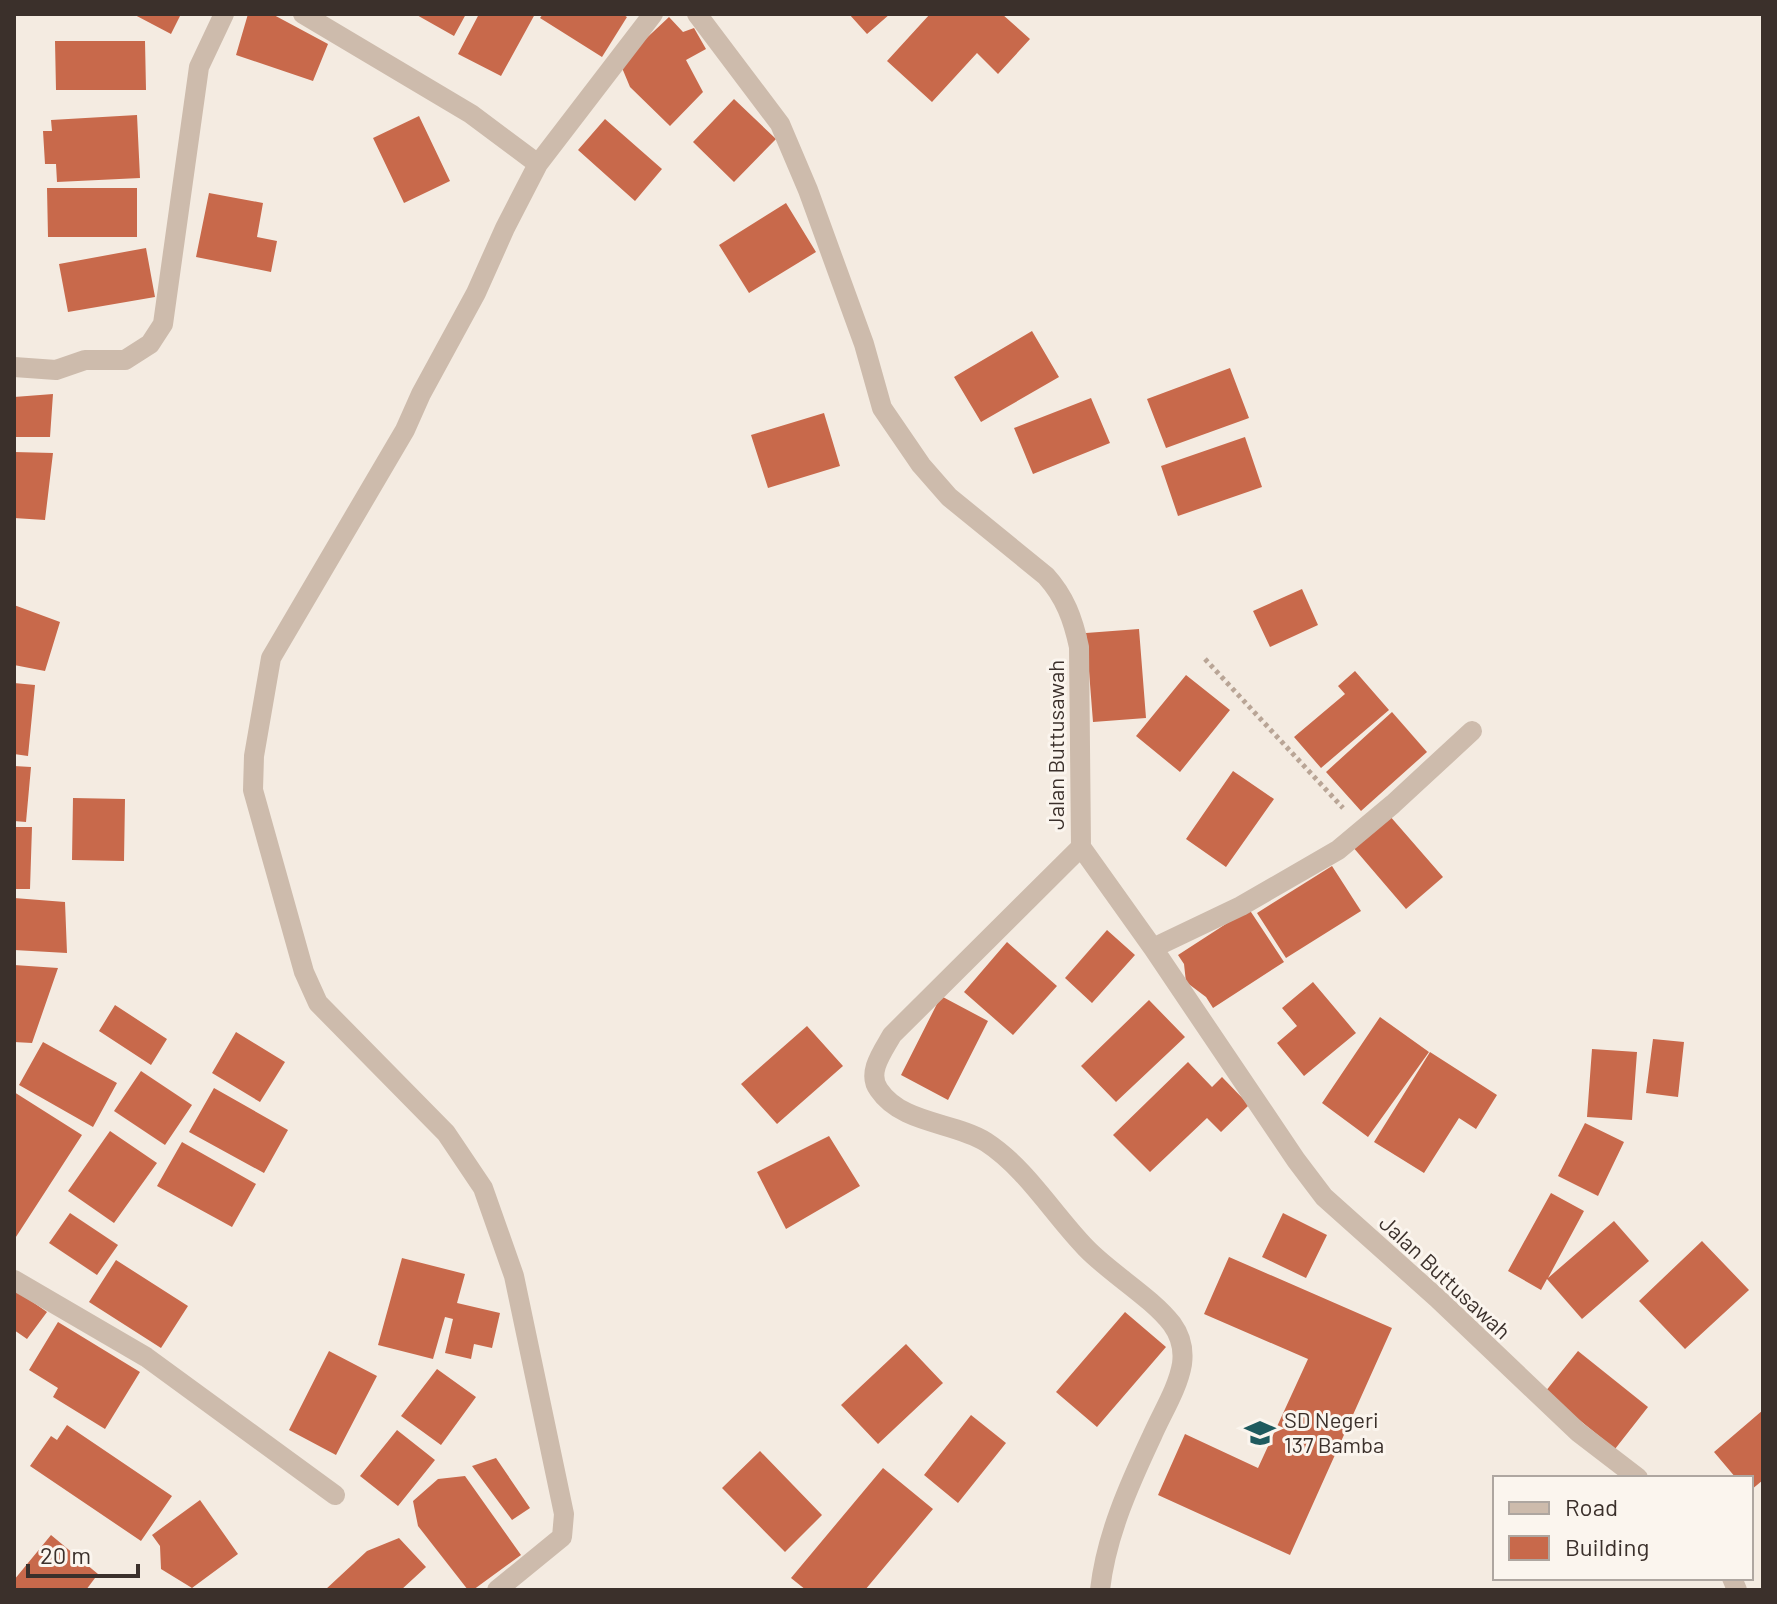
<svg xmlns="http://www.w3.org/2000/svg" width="1777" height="1604" font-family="Barlow,sans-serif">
	<rect width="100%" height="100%" fill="#f4ebe1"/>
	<path fill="#c8694b" d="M133,14h48l-10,20z
		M248,14h24l56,30 -15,37 -77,-26z
		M415,14h51l-12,22z
		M479,14h56l-34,62 -43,-22z
		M543,14h79l5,3 -25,40 -62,-39z
		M849,14h41l-23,20z
		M930,14h72l28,25 -32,35 -21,-21 -45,49 -45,-41z
		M669,17l14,15 11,-4 12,21 -20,11 17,32 -33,34 -40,-39 -10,-24z
		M55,41h90l1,49h-90z
		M734,99l42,40 -42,43 -41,-40z
		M137,115l3,63 -83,4 -1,-18h-11l-2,-33h9l-1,-11z
		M419,116l31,65 -46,22 -31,-65z
		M605,119l57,50 -27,32 -57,-51z
		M47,188h90v49h-89z
		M209,193l54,10 -6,34 20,4 -6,31 -75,-15z
		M786,203l30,49 -67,41 -30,-48z
		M146,248l9,49 -87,15 -9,-48z
		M1032,331l27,46 -78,45 -27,-45z
		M1230,368l19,50 -83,30 -19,-49z
		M53,394l-3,43h-36v-40z
		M1091,398l19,45 -77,31 -19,-46z
		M824,413l16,53 -72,22 -17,-53z
		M1245,437l17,50 -84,29 -17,-50z
		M14,452l39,1 -8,67 -31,-2z
		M1302,589l16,36 -48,22 -17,-36z
		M14,605l46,17 -15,49 -31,-6z
		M1139,629l7,89 -53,4 -7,-89z
		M1355,671l34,39 -68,58 -27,-31 51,-43 -7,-8z
		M1186,675l44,35 -50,62 -44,-36z
		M14,683l21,2 -7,71 -14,-2z
		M1392,712l35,40 -66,59 -35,-39z
		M14,766l17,1 -5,55 -12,-1z
		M1233,771l41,28 -48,68 -40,-28z
		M73,798l52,1 -1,62 -52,-1z
		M1389,815l54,62 -37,32 -54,-63z
		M14,827h18l-2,62h-16z
		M1332,866l29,45 -75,47 -29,-45z
		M14,898l51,4 2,51 -53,-3z
		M1249,909l35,53 -71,46 -7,-11 -20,-15 -2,-18 -6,-9z
		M1107,930l28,25 -43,48 -27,-25z
		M1007,942l50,44 -44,49 -49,-43z
		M14,965l44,3 -26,75 -18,-1z
		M1313,982l43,51 -52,43 -27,-33 20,-17 -15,-18z
		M941,996l47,25 -40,79 -47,-25z
		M1149,1000l36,37 -69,65 -35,-36z
		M115,1005l52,34 -16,26 -52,-34z
		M1380,1017l49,35 -61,85 -46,-34z
		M807,1026l36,40 -66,58 -36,-40z
		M236,1032l49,30 -25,40 -48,-29z
		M1653,1039l31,3 -6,55 -32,-4z
		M43,1042l74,41 -24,44 -74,-42z
		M1592,1049l45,3 -5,68 -45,-3z
		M1430,1052l67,43 -21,34 -17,-11 -35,55 -50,-31z
		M1188,1062l24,25 10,-10 27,28 -28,27 -14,-14 -57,54 -37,-37z
		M141,1071l51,34 -27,40 -51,-34z
		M214,1088l74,42 -24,43 -75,-41z
		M14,1092l68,43 -68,105z
		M1585,1123l39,19 -26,54 -40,-20z
		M110,1131l47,32 -43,60 -46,-32z
		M829,1136l31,50 -74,43 -29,-57z
		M182,1142l74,42 -24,43 -75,-41z
		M1551,1193l33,18 -36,67 66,-57 35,40 -67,58 -35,-40 -6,11 -33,-19z
		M70,1213l48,32 -21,30 -48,-32z
		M1283,1213l44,22 -21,43 -44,-21z
		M1702,1241l47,49 -64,59 -46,-48z
		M1229,1257l163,71 -102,227 -132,-60 27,-61 73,34 50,-109 -104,-45z
		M402,1258l63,16 -8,29 43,10 -8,35 -18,-4 -3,15 -26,-6 8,-34 -8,-2 -12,42 -55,-14z
		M116,1260l72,46 -27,42 -72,-46z
		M14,1289l33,23 -20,27 -13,-9z
		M1125,1312l41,35 -69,80 -41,-35z
		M58,1322l82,50 -35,57 -52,-32 5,-9 -29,-18z
		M906,1344l37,39 -65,61 -37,-39z
		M329,1351l48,25 -41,79 -47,-25z
		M1578,1351l70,56 -33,42 -70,-57z
		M437,1369l39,28 -35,48 -40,-29z
		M1763,1410v70l-12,10v-12h-15l-22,-26z
		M971,1415l35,28 -48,60 -34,-28z
		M67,1425l105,71 -31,45 -111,-75 21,-30 6,4z
		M397,1430l38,30 -37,46 -38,-30z
		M760,1451l62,64 -37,37 -63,-64z
		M496,1458l34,50 -18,12 -40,-54z
		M883,1468l50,41 -68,81h-59l-15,-12z
		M465,1476l56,79 -48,35h-5l-50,-64 -5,-25 25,-22z
		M200,1500l38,54 -46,34 -31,-19 -1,-23 -8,-11z
		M51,1535l47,39 -12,16h-72v-10z
		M399,1538l27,29 -25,23h-76l42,-39z"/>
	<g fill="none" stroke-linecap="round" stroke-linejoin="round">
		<path stroke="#b9a596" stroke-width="5" stroke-dasharray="4 4" stroke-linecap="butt" d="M1205,659l138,149"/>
		<path stroke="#cdbbac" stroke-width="20" d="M303,14l168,100 67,50
			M697,14l83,110 28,66 56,154 18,64 39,57 28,32 97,79c19,21 27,43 33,71l2,200 72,101 143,212 28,37 113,101 141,134 60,46
			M14,367l42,3 29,-10h40l25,-16 13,-20 36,-257 25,-53
			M1081,847l-189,188c-9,16 -26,38 -13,55 23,34 75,32 107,52 40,26 67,72 100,106 25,26 65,49 86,76 8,11 12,25 10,40 -4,24 -20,49 -30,72 -23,49 -46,100 -52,154
			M1153,948l88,-42 97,-56 55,-46 79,-73
			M14,1280l132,77 189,138
			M1732,1578l5,12
			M497,1590l65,-53 2,-23 -50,-238 -31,-88 -37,-55 -128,-130 -14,-31 -51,-182 1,-34 17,-98 134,-228 16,-36 55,-101 29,-65 33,-64 115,-150"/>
	</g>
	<defs>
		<g id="school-bare" transform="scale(2.4)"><path d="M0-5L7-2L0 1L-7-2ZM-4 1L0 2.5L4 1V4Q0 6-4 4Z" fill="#1f5a5e" stroke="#fbf5ee" stroke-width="2.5" paint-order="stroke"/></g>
	</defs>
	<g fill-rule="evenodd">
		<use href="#school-bare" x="1260" y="1433"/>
	</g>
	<g text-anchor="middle" stroke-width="6" stroke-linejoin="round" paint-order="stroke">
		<g font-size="22" fill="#3b302b" stroke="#fbf5ee">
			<text transform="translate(1056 745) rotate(-90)" y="8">Jalan Buttusawah</text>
			<text transform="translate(1445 1277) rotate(43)" y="8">Jalan Buttusawah</text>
		</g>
		<g font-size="22" fill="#3b302b" stroke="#fbf5ee" text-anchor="start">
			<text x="1284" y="1428">SD Negeri<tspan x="1284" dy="25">137 Bamba</tspan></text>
		</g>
	</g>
	<rect width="1777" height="1604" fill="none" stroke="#3b302b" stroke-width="32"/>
	<rect x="1493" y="1476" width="260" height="104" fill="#fbf5ee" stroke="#aea6a0" stroke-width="2"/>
	<rect x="1509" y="1502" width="40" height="12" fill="#cdbbac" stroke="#aea6a0" stroke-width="2"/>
	<text x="1565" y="1516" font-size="24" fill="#3b302b">Road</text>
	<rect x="1509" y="1536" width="40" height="24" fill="#c8694b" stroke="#aea6a0" stroke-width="2"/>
	<text x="1565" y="1556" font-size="24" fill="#3b302b">Building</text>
	<path d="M28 1564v12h110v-12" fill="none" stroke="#3b302b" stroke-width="4"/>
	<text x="40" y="1564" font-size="24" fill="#3b302b" stroke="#fbf5ee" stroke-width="6" paint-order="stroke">20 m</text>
</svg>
